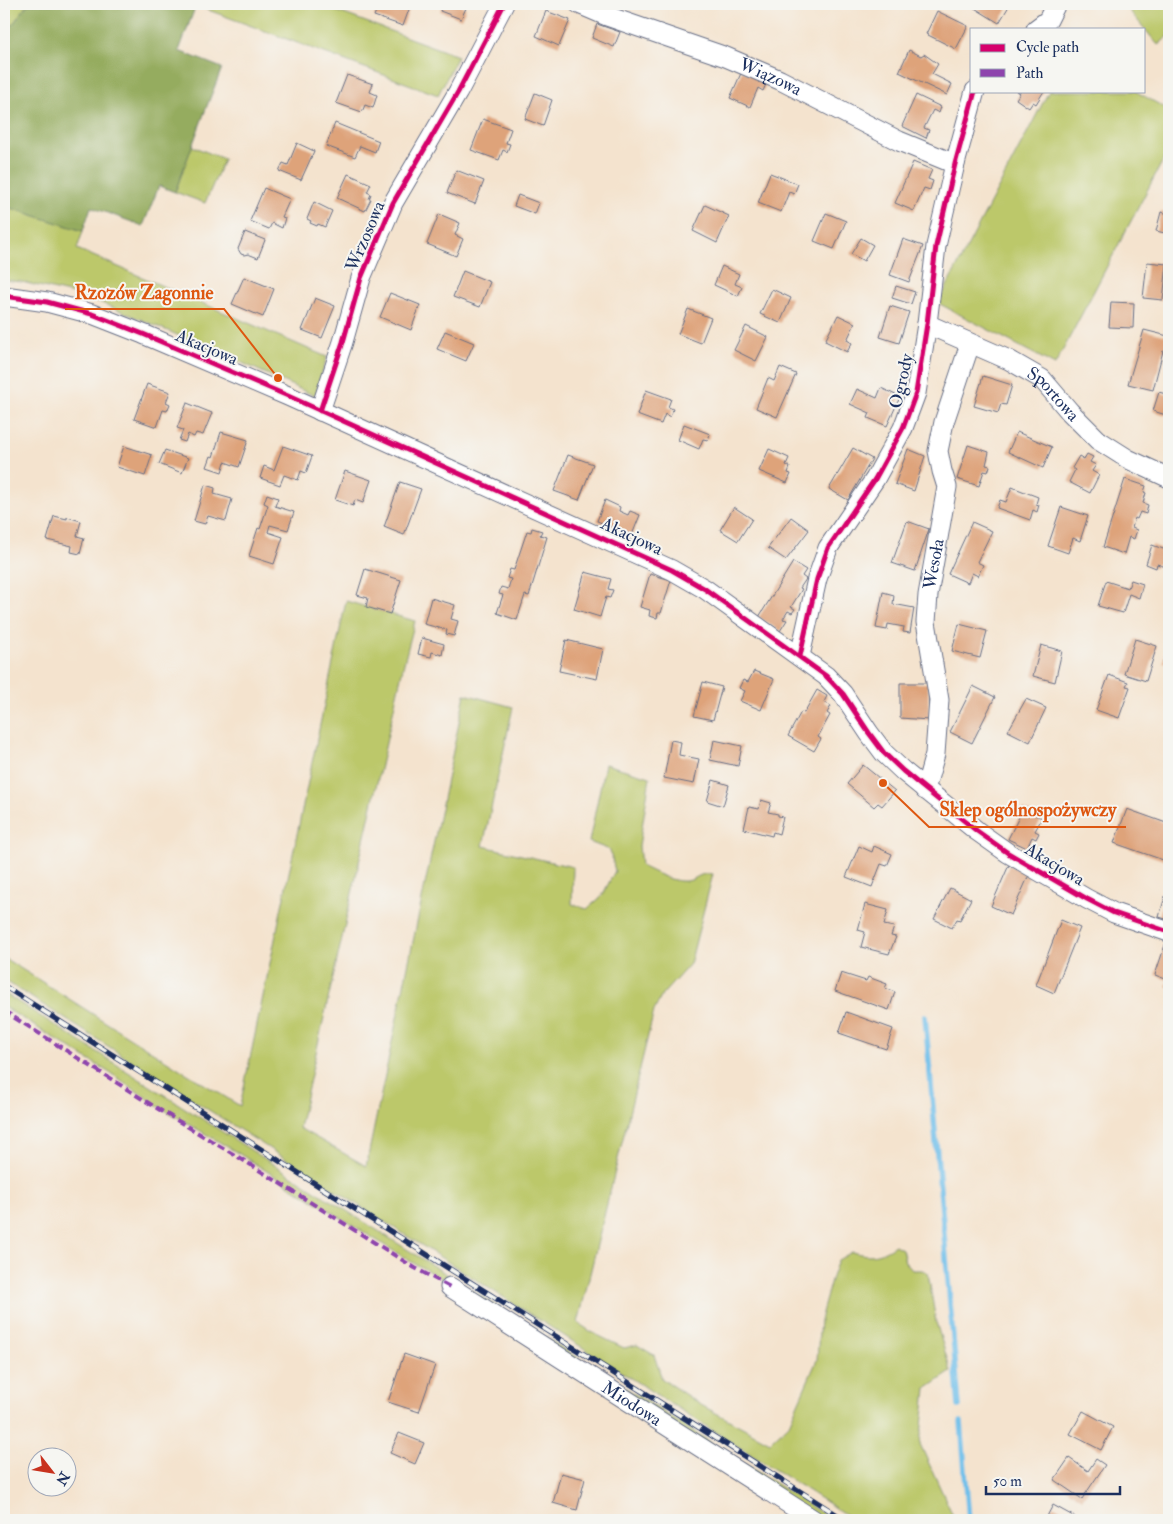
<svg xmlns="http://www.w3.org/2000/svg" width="1173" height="1524" font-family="'IM FELL Double Pica',serif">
	<rect width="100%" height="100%" fill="#f6f6f2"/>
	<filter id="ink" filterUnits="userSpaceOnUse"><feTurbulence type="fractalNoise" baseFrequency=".02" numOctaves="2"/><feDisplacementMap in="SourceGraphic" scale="10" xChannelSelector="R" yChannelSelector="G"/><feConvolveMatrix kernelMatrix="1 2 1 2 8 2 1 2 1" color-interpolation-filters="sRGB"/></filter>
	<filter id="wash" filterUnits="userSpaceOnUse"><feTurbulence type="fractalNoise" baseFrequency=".0096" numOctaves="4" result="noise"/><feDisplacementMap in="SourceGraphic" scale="20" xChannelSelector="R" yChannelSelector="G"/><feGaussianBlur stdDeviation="1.12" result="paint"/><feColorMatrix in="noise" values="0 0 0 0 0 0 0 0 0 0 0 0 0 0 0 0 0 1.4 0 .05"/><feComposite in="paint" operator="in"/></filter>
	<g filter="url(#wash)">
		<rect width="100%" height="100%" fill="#f4e3ce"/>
		<path fill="#bcc86a" stroke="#6c7c64" d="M4,4h24l-24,32z
			M192,4h116l12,1 138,51 -20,39z
			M1124,4h45v32l-11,9z
			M1049,91h86l34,19v39l-114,216 -117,-62z
			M192,146l32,13 -19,44 -30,-11z
			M5,205l78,26 -6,18 250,108 -12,39 -88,-40 -137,-58 -68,-16 -18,-2z
			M346,601l69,20 -10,38 -106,469 67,38 99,-472 48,13 -30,139 90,21 -1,37 15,5 15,-13 13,-25 -5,-21 -21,-8 16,-78 45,13 -11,69 2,20c13,6 35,19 50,14 9,-4 10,-7 22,-6l-23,90 -28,31 -8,16 -76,312 15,10 31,15 13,-3 17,10 8,24 39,26 69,37 19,-18 28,-64 3,-40 11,-40 7,-20 14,-8c18,5 27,4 43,-7l7,4 3,13 7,8h10l6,3 8,49 15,50 -25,17 -6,55 35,76h-101l-850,-540v-22c79,49 156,100 236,148z
			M4,993l829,527h-13l-368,-236 -44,-24 -170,-107 -80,-47 -40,-28 -114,-71z"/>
		<path fill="#95ac5e" stroke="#586e5e" d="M28,4h164l4,1 -17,46 43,17 -15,38 -32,86 -16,-6 -16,40 -52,-19 -8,24 -79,-25v-170z"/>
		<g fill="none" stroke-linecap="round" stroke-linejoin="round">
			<path stroke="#6fbfea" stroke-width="5.5" d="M925,1016l34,390
				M961,1422l8,98"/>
		</g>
		<g id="blocks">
			<path fill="#dea37a" d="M379,4h32l-8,22 -29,-10z
				M443,4h13l10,4 -5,11 -21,-8z
				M974,4h32l3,2 -10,17 -26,-16z
				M546,11l24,9 -11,26 -23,-10z
				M937,11l31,15 -12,23 -30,-15z
				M597,24l23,8 -6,15 -22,-9z
				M909,50l12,6 3,-2 14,10 -6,10 20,10 -5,11 -48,-23z
				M742,71l25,11 -4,9 -5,-3 -8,19 -20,-9z
				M347,75l26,9 -3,8 7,3 -4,13 -8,-3 -3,7 -26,-9z
				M1017,91h27l-8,13 -3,-2 -4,6 -13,-9 4,-6z
				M535,93l17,7 -9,26 -18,-7z
				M916,95l25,12 -2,6 -6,-3 -9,18 5,2 -3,8 -24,-12z
				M483,119l28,10 -5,14 4,1 -3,8 -4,-2 -4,10 -28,-10z
				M335,123l44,18 -4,11 -15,-6 -5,11 -29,-11z
				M297,143l17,8 -13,29 -22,-9 4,-8 5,2z
				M913,162l19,8 -4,9 5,2 -3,9 -6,-2 -10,23 -19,-8z
				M456,170l28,11 -9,23 -28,-11z
				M770,173l28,11 -4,10 -5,-2 -8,20 -23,-9z
				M348,174l23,10 -4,8 4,2 -2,5h2l-6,12 -28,-13z
				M264,188l26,11 -8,18 3,1 -3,10 -10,-5 -3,6 -19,-8z
				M518,195l21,8 -4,11 -21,-8z
				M314,202l18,9 -7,16 -7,-3 -1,2 -7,-3 1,-2 -4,-2z
				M705,205l24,11 -12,27 -24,-12z
				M1161,212l8,2v20l-13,-3z
				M826,213l20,8 -12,28 -20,-8z
				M439,214l21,9 -5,12 8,4 -7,17 -29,-12z
				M245,232l20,8 -7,18 -10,-4 -4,1 -3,-1 -3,-5z
				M861,238l12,7 -9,16 -13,-7z
				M903,239l20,7 -14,36 -19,-7z
				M1147,262l20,2 -4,36 -20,-2z
				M722,266l17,8 -4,10 7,3 -4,9 -24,-11z
				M463,271l27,11 -10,25 -27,-10z
				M244,277l30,12 -11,28 -31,-13z
				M896,286l19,6 -4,12 -19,-6z
				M772,289l19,9 -11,25 -20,-9z
				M390,293l30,12 -9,25 -31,-13z
				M315,298l20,8 -13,32 -20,-8z
				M1111,302l23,1 -1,25 -24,-1z
				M890,306l19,6 -10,31 -19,-6z
				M688,309l23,9 -10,25 -23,-9z
				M838,315l17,8 -8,17 5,3 -5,9 -22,-11z
				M746,326l22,11 -12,24 -22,-11z
				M1144,330l24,6 -1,3 2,1v13l-6,-2 -10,39 -25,-6z
				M445,331l29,12 -8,18 -29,-12z
				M780,367l16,7 -19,43 -21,-9 12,-30 6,3z
				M983,376l29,9 -6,20 -5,-1 -3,9 -24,-7z
				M147,384l23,8 -4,10 4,2 -3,7 -4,-1 -6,17 -23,-8z
				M881,388l19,9 -13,29 -19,-8 2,-5 -20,-9 7,-15 20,9z
				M646,390l25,9 -3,8 5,2 -3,8 -5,-3 -4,10 -24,-9z
				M1159,392l10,3v9l-3,11 -13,-4z
				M187,403l25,10 -9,22 -7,-2 -2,4 -6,-3 -3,8 -6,-2 4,-10 -6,-2z
				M684,424l26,10 -2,6 -5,-1 -4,10 -21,-9z
				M221,432l27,8 -9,27 -14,-5 -3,10 -15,-5 4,-11 2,1z
				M1017,432l35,15 -9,21 -35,-16z
				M968,445l21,7 -3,13 4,1 -2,6 -4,-1 -5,15 -22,-7z
				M124,446l28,9 -7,21 -28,-9z
				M283,446l29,10 -6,17 -5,-2 -3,9 -14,-5 -4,10 -20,-7 4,-12 10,4z
				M853,448l19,11 -24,41 -19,-11z
				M769,449l20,9 -3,7 4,2 -2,6 3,1 -4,9 -28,-12z
				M908,449l17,7 -11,35 -19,-7z
				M165,450l23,8 -6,15 -23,-9z
				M1087,454l6,3 -3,5 6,3 -4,6 7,4 -9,18 -21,-11 6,-12 -3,-2 7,-12 5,3z
				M568,455l25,9 -14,36 -25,-9z
				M345,471l26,9 -8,23 -8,-3 -2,6 -18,-6z
				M1125,479l21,7 -2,6 2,1 -3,10 5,2 -2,9 -6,-2 -3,7 -2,-1 -3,10 5,2 -3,9 -5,-2 -5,17 -21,-7z
				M400,482l21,7 -17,46 -20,-8z
				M205,485l10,3 -1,6 18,5 -6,22 -18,-5 -3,8 -11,-3z
				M1012,487l26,10 -2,7 3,1 -2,7 -4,-2 -3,10 -33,-12 3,-8 6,2z
				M267,494l11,4 -3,8 19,6 -6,18 -18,-5 -2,7 15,5 -9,27 -25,-8 9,-28 2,1 8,-24 -4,-2z
				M605,500l15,7 -1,4 9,4 2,-4 10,4 -8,20 -35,-14z
				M734,507l18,12 -14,22 -18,-11z
				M1061,507l27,9 -8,25 -7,-3 -5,15 -20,-7z
				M54,516l13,3v-2l14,4 -4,15 7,2 -4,16 -9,-2 1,-6 -25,-6z
				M791,517l18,13 -23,30 -18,-12z
				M907,521l22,8 -14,42 -23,-8z
				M972,522l20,9 -15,31 6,3 -5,11 -6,-3 -4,10 -20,-9z
				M532,528l10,3 -2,4 7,2 -18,59 -4,-1 -8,25 -20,-7 6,-18 -4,-1 2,-7 7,2 3,-10 -4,-1 3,-9 4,1 13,-39 4,1z
				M1152,545l17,6v17l-12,-4 -1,4 -10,-4z
				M793,562l13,8 -4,6 4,3 -6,9 2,1 -11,18 4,2 -3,4 -4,-2 -5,8 4,1 -7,11 -21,-14z
				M365,569l36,11 -11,34 -24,-7 2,-9 -11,-3z
				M585,572l26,7 -3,10 5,1 -3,8 -4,-1 -6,20 -26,-8z
				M650,574l21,6 -10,33h-3l-1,5 -8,-2 1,-6 -10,-3z
				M1131,580l12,4 -4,14 -10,-4 -6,19 -25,-7 8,-25 22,7z
				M883,592l11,3 -1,9 21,4 -4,25 -7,-1 1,-5 -16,-3 -1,6 -11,-2z
				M431,598l24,7 -4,14 7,2 -4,15 -8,-2 1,-4 -23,-6z
				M959,624l28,7 -7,27 -28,-7z
				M422,638l22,6 -2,11 -10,-3 -1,5 -13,-3z
				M1135,639l22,7 -11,35 -22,-7z
				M566,640l37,9 -6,30 -38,-8z
				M1041,645l21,6 -7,31 -22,-6z
				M1167,649l2,1v13l-6,-1z
				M754,671l20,8 -13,31 -21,-9 5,-10 -6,-3 4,-8 5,2z
				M1109,675l19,7 -2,4 4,1 -11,31 -23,-8z
				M703,682l19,5 -9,33 -19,-4z
				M900,683h28l1,37 -29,-2z
				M973,686l22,11 -23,46 -22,-11z
				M817,690l10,6 -3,6 7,4 -4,7 3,2 -12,22 3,2 -7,12 -26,-15 13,-24 3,1z
				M1026,699l20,9 -16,34 -22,-11z
				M671,740l10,2 -2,13 20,4 -5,25 -30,-6z
				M714,740l28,6 -4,20 -28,-6z
				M863,765l32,26 -13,15 -4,-3 -4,4 -27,-23z
				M713,780l16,5 -6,21 -16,-5z
				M761,800l10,3 -3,9 10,2v2l5,1 -4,17 -6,-2 -1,4 -28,-7 5,-22 10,2z
				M1023,809l19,9 -7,13 4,2 -3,6 -4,-2 -5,11 -19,-9z
				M1127,809l42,15v38l-55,-19z
				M859,846l13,6 2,-6 18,8 -5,12 -6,-2 -9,23 -26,-10z
				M1009,865l20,10 -18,40 -20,-9z
				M1169,883v37l-10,-3z
				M950,888l21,11 -11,21 -3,-1 -5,9 -18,-9z
				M865,904l23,6 -4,15 10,2 -3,9 5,1 -7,17 -28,-7 4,-15 -7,-2z
				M1061,920l19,8 -26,65 -18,-8z
				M1166,942l3,1v45l-3,-1 2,-7 -13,-5z
				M841,973l25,8 2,-4 19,7 -2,4 10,4 -6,18 -54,-19z
				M846,1012l47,17 -7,20 -47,-16z
				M404,1354l31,11 -16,47 -31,-10z
				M1083,1411l30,16 -12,23 -31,-16z
				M399,1433l25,10 -9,21 -25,-11z
				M1069,1458l19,13 8,-12 9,6 -23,34 -28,-19z
				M561,1473l24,6 -8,31 -24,-7z
				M1053,1505l22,12 -1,3h-29z"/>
		</g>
	</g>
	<g filter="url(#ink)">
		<use href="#blocks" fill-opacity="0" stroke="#676e85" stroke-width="1"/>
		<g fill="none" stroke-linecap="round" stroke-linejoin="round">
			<g stroke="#676e85" stroke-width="21">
				<g id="minor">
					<path id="s1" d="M579,4l28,12 119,41 54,23 119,61 56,23"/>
					<path d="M1036,29l12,-9 8,-16"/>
					<path d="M4,296l43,6 45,12 51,20 145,62 384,174 33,19 121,87 17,18 26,39 15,20 19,18 74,60 31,22 79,46 27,14 55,19"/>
					<path id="s2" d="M927,324l82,36 33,19 28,33 28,28 30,19 41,19"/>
					<path d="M320,411l23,-69 18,-64 32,-75 65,-111 46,-88"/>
					<path d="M800,656l17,-77 11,-31 47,-69 28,-51 13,-35 11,-69 9,-78 19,-82 20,-73"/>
					<path id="s3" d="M925,790l10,-36 4,-54 -13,-78 2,-27 19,-108 -5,-16 -4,-20 6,-29 26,-78"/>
					<path id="s4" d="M450,1287l364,233"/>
				</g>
			</g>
			<use href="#minor" stroke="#fff" stroke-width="19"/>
			<g stroke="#1b2f5e" stroke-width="5.5">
				<path id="rail" d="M4,986l841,534"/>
			</g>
			<use href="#rail" stroke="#f6f6f2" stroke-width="4" stroke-dasharray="11" stroke-linecap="butt"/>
			<path stroke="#8e44ad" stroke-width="4" stroke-dasharray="8 4" stroke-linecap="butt" d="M4,1011l151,96 88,53 172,108 35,19"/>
			<g stroke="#f6f6f2" stroke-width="8">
				<path id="cycleway" d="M4,296l43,6 45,12 51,20 145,62 384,174 33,19 121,87 17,18 26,39 15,20 19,18 74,60 31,22 79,46 27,14 55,19
					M320,411l23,-69 18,-64 32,-75 65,-111 46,-88
					M800,656l17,-77 11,-31 47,-69 28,-51 13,-35 11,-69 9,-78 19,-82 20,-73"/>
			</g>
			<use href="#cycleway" stroke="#d6006c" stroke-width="5"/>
		</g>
	</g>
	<g text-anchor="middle" stroke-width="4" stroke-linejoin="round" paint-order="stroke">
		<g font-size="18" fill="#1b2f5e" stroke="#f6f6f2">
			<text dy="6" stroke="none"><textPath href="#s1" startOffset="205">Wiązowa</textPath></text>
			<text transform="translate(365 236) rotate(-67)" y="6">Wrzosowa</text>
			<text transform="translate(207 347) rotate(23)" y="6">Akacjowa</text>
			<text transform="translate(901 381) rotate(-77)" y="6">Ogrody</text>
			<text dy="6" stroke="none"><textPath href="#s2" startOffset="146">Sportowa</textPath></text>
			<text transform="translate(632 536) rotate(25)" y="6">Akacjowa</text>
			<text dy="6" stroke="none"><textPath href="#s3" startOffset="229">Wesoła</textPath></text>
			<text transform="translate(1055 864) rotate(31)" y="6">Akacjowa</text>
			<text dy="6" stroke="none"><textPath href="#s4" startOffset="216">Miodowa</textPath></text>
		</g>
	</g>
	<path fill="none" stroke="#de5710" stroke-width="2" d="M278 378L224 309H65M883 783L929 827H1126"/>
	<g fill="#de5710" stroke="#f6f6f2" stroke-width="2">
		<circle cx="278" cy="378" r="5"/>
		<circle cx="883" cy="783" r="5"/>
	</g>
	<g font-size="19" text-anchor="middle" font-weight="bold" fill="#de5710" stroke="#f6f6f2" stroke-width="4" stroke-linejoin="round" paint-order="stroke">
		<text x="144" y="299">Rzozów Zagonnie</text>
		<text x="1028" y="816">Sklep ogólnospożywczy</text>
	</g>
	<rect width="1173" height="1524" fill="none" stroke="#f6f6f2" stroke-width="20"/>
	<rect x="970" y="28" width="175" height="65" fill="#f6f6f2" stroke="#9ea6b7"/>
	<rect x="980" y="44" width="25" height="8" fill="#d6006c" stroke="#9ea6b7"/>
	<text x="1016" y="52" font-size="15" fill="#1b2f5e">Cycle path</text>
	<rect x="980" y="69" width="25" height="8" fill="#8e44ad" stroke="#9ea6b7"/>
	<text x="1016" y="78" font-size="15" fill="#1b2f5e">Path</text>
	<g transform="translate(52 1472) rotate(121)"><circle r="24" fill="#f6f6f2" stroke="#9ea6b7"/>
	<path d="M0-4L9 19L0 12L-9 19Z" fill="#c8321e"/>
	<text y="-8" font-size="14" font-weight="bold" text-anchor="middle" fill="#1b2f5e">N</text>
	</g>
	<path d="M986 1486v8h134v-8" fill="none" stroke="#1b2f5e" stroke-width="2.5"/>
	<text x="993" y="1486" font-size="15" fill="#1b2f5e" stroke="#f6f6f2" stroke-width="4" paint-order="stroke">50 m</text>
</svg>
